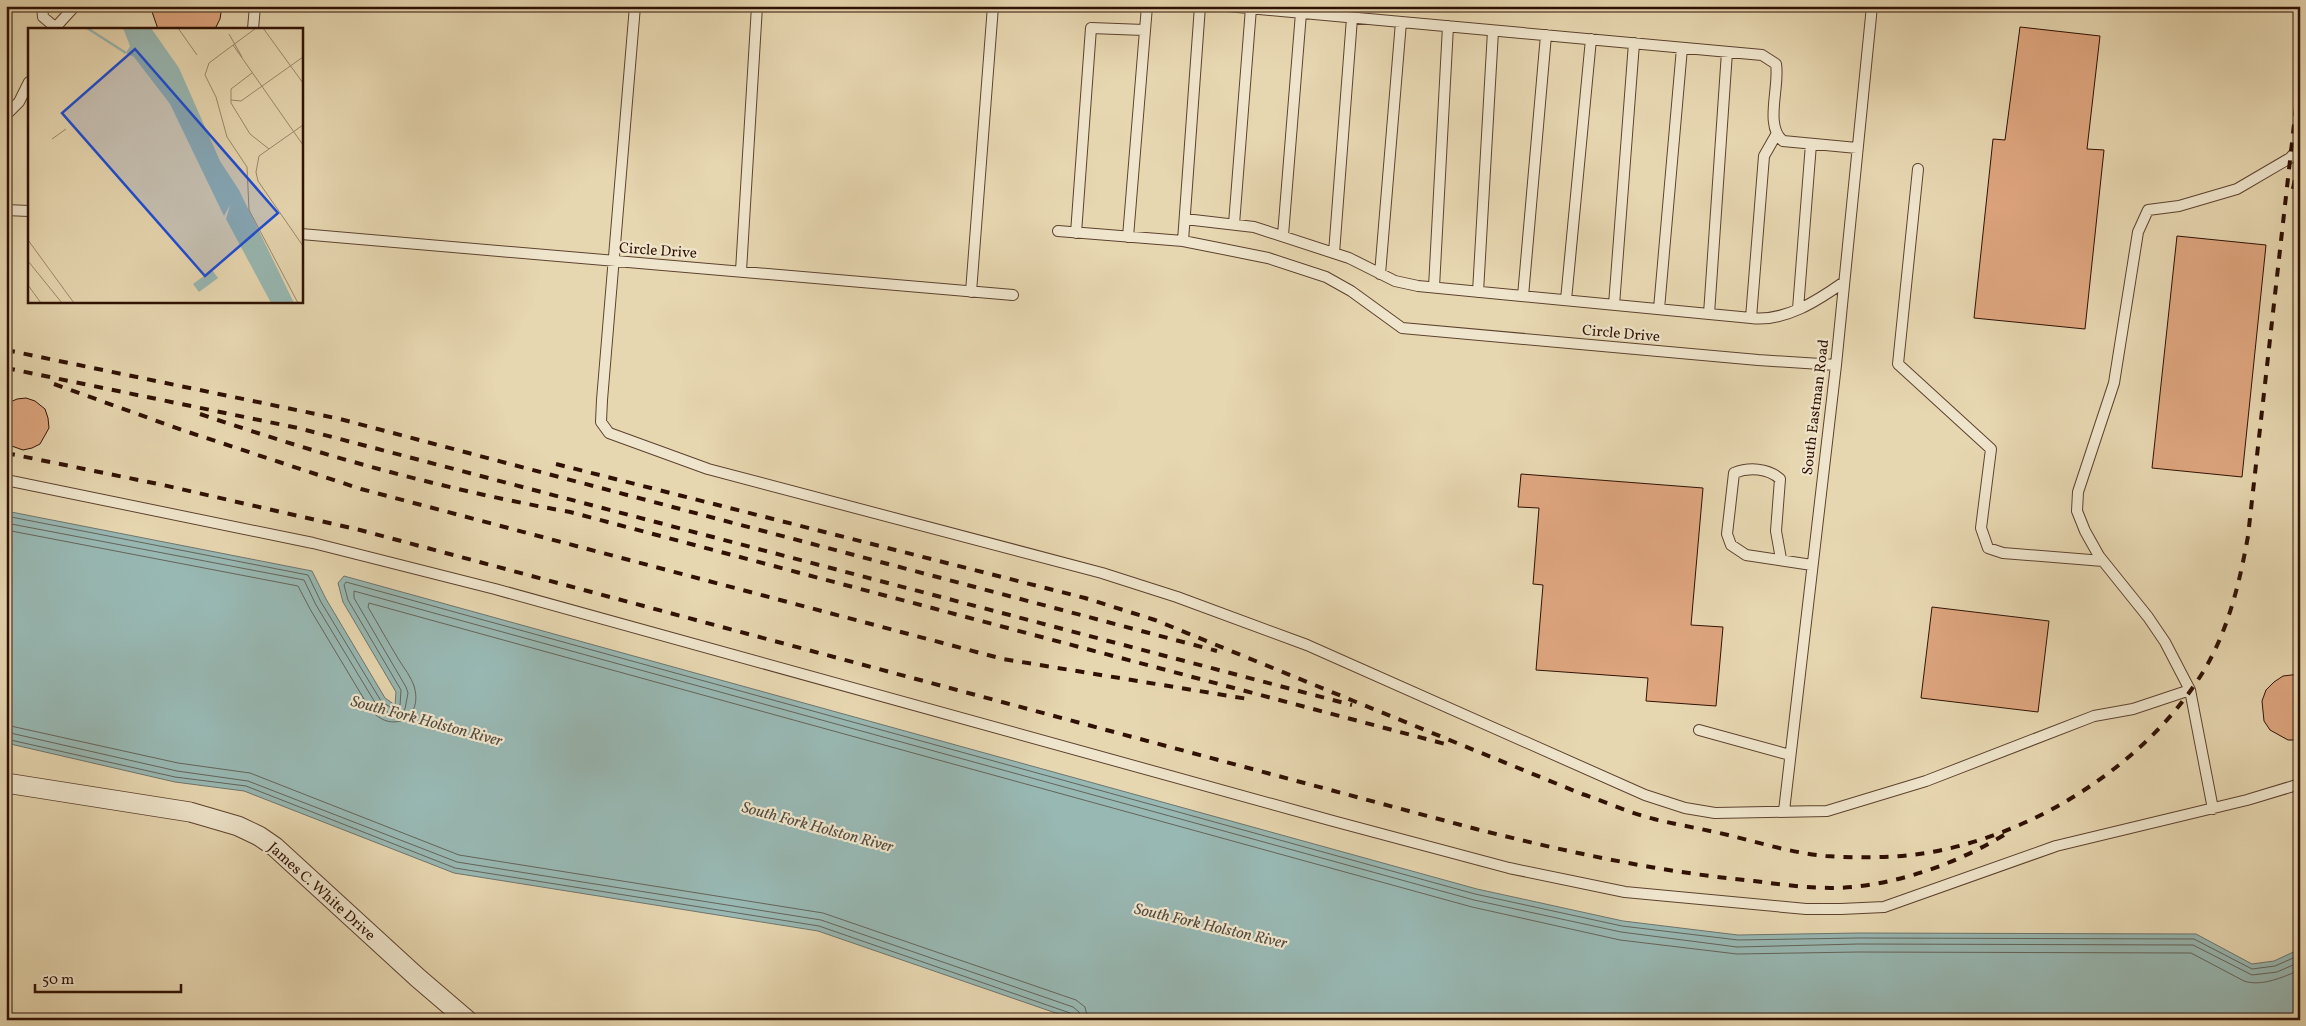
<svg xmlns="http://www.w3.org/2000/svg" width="2306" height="1026" font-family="Vollkorn,serif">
	<rect width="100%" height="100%" fill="#e7d7b1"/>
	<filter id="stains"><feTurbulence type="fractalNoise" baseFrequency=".004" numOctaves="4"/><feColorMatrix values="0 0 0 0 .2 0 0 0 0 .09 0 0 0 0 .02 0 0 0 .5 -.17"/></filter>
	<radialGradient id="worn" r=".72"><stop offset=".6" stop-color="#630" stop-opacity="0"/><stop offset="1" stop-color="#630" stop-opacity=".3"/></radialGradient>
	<path fill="#98b8b3" stroke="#6e756d" d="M6,6h5l-5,56z
		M6,511l306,60 14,28 59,99 10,7 1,-13 -53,-90 -5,-19 6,-7 1133,313 146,32 115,14 120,-2 338,1 56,30 22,-3 26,-12v71h-1224l-258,-89 -364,-58 -210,-82 -69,-9 -169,-39z"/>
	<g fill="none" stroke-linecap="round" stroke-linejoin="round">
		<path stroke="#64645b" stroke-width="1" d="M6,516l302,59 13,27 60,99 12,8 7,-4 1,-15 -53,-90 -4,-15 2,-3 1129,312 147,32 116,14 120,-2 336,1 58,30 23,-3 25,-11
			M6,523l298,57 12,25 60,99 16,11 7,-1 6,-5 3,-16 -2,-6 -52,-89v-7l1120,309 147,32 116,15 121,-3 335,1 59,30 25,-3 23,-10
			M6,530l292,56 12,23 60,100c21,26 54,10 44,-23 -3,-9 -10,-18 -15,-26 -11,-18 -21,-36 -31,-53l1,-4 1103,304 148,33 117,14 121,-2 333,1 53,28c18,6 39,-4 56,-11
			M6,725l172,38 72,10 209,82 364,58 253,87 9,7 3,13
			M6,732l171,39 71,10 209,81 364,58 252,87 6,5 2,8
			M6,739l169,38 71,9 209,82 364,58 251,87 4,7"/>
	</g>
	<path fill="#dfa67f" stroke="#2f1103" d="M150,6h72l-2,13 -5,10h-57z
		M2020,27l80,9 -13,113 17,1 -19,179 -111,-11 19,-179 12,1z
		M2177,236l89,9 -24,232 -90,-9z
		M26,398l9,3 10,8 3,9 1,10 -9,16 -8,4 -9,2 -17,-6v-40l11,-5z
		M1521,474l182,14 -12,137 32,2 -7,79 -70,-5 2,-23 -112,-8 7,-85 -10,-1 6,-76 -21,-1z
		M1932,607l117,14 -11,91 -117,-14z
		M2300,674v66h-12l-18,-10 -6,-9 -2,-20 4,-11 8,-8 9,-6z"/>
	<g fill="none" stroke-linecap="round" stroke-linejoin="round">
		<g stroke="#5d422e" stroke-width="12">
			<path id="service" d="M42,6l1,11 12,10
				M635,6l-33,394 -1,22 8,11 99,36 394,104 75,24 130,48 338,150 40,13 30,5 112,-2 99,-30 168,-65 39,-7 57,-19
				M1227,6l535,49 14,9c4,22 -12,62 7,77l74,7
				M54,29l21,-23
				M253,29l2,-23
				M6,115l13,-13 10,-20
				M1918,169l-20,195 93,85 -10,79 7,20 15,5 100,8
				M6,210l23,1
				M1185,219l69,8 95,31 46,23 23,5 333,32c34,4 66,-17 93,-36
				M1234,224l17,-216
				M1058,231l125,10 85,17 58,19 25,14 51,37 356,32 78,5
				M1076,233l15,-205 53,2
				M301,234l712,61
				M1283,235l18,-222
				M1128,237l19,-231
				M1183,241l17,-235
				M1334,253l18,-235
				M741,271l16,-265
				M1380,274l21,-252
				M1434,287l14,-261
				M971,292l22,-286
				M1478,292l15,-261
				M1523,296l23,-261
				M1566,300l25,-261
				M1614,305l20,-262
				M1659,309l23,-261
				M1798,309l13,-165
				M1709,314l18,-262
				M1751,318l13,-162 12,-21
				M6,480l307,63 182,46 838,232 176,47 116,24 181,17h35l43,-2 172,-61 191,-46 53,-16
				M1781,559l-5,-28 4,-52c-12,-11 -31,-12 -46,-6l-7,61 4,11 15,10 66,10
				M1699,730l91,25
				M2213,809l-23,-119 -25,-48 -17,-25 -49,-61 -14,-25 -8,-20 1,-19 36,-109 24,-151 10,-22 31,-4 58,-17 53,-31 10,-11
				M1784,811l52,-446 36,-359"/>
		</g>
		<g stroke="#5d422e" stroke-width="21">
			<path id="minor" d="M6,783l184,29 48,14 21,10 16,11 143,131 49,42"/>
		</g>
		<use href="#service" stroke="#efe5cc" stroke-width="10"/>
		<use href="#minor" stroke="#efe5cc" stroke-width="19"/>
		<path stroke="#2f1103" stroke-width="4" stroke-dasharray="9 9" stroke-linecap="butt" d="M2293,189l7,-34
			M6,350l334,69 877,232
			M6,368l292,60 1054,277
			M54,384l128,46 179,59 642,170 245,40
			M200,414c124,42 241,75 370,98l879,233
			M6,453l157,32 197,45 1116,299c91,23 184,43 278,52 32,4 65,9 98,6 53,-5 107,-25 152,-52
			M556,464l529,134 70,22 427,174c24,8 48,19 72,25 24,6 49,10 74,16 32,8 65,18 98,21 30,2 63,2 93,-2 110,-15 230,-90 287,-187 23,-40 34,-86 42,-131l52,-465"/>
	</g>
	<g text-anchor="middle" stroke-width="4.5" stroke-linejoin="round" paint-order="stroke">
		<g font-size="15" fill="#2f1103" stroke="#efe5cc">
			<text transform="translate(658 250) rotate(4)" y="5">Circle Drive</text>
			<text transform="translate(1621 333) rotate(5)" y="5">Circle Drive</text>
			<text transform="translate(1815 407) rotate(-83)" y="5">South Eastman Road</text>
			<text transform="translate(322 891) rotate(42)" y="5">James C. White Drive</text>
		</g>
		<g font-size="16" font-style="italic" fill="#544b41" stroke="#efe5cc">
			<text transform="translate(427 720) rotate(15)" y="6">South Fork Holston River</text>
			<text transform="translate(818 826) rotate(15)" y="6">South Fork Holston River</text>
			<text transform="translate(1211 925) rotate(13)" y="6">South Fork Holston River</text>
		</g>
	</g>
	<g transform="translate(28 28)">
		<rect width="275" height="275" fill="#e7d7b1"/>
		<path d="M95,0h28l28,40 41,93 19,29 55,113h-23l-45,-84 4,-14 -6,11 -54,-112 -36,-47 -8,-4 4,-7zM184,242l6,8 -19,14 -6,-8z" fill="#98b8b3"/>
		<path fill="none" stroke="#98b8b3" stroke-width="2.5" d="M59,0l39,25"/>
		<path fill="none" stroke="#9d886b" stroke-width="1" d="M150,0l19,27M228,0l-47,35 -4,12 11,22 11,40 20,30 2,43 49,93M235,0l40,55M201,6l13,23M205,17l70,100M224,45l-21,16v14l19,31 19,15M203,72l10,1 62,-44M275,97l-44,31 -3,16 2,9 45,65M24,111l14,-10M0,212l46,63M0,233l34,42M0,257l13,18"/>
		<path fill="#1d4ed8" fill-opacity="0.15" stroke="#1d4ed8" stroke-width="2.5" d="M107,21l143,164 -73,63 -143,-163z"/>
		<rect width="275" height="275" fill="none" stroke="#2f1103" stroke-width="2.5"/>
	</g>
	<rect width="2306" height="1026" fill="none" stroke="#e7d7b1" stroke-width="25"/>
	<rect x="8" y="8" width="2291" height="1011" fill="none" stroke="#2f1103" stroke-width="2.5"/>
	<rect x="12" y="12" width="2281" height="1001" fill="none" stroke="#2f1103"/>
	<path d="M35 984v8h146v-8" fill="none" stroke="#2f1103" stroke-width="2.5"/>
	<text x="42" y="984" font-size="15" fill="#2f1103" stroke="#efe5cc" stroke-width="4" paint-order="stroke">50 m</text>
	<rect width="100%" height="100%" filter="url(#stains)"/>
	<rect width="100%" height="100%" fill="url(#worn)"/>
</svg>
